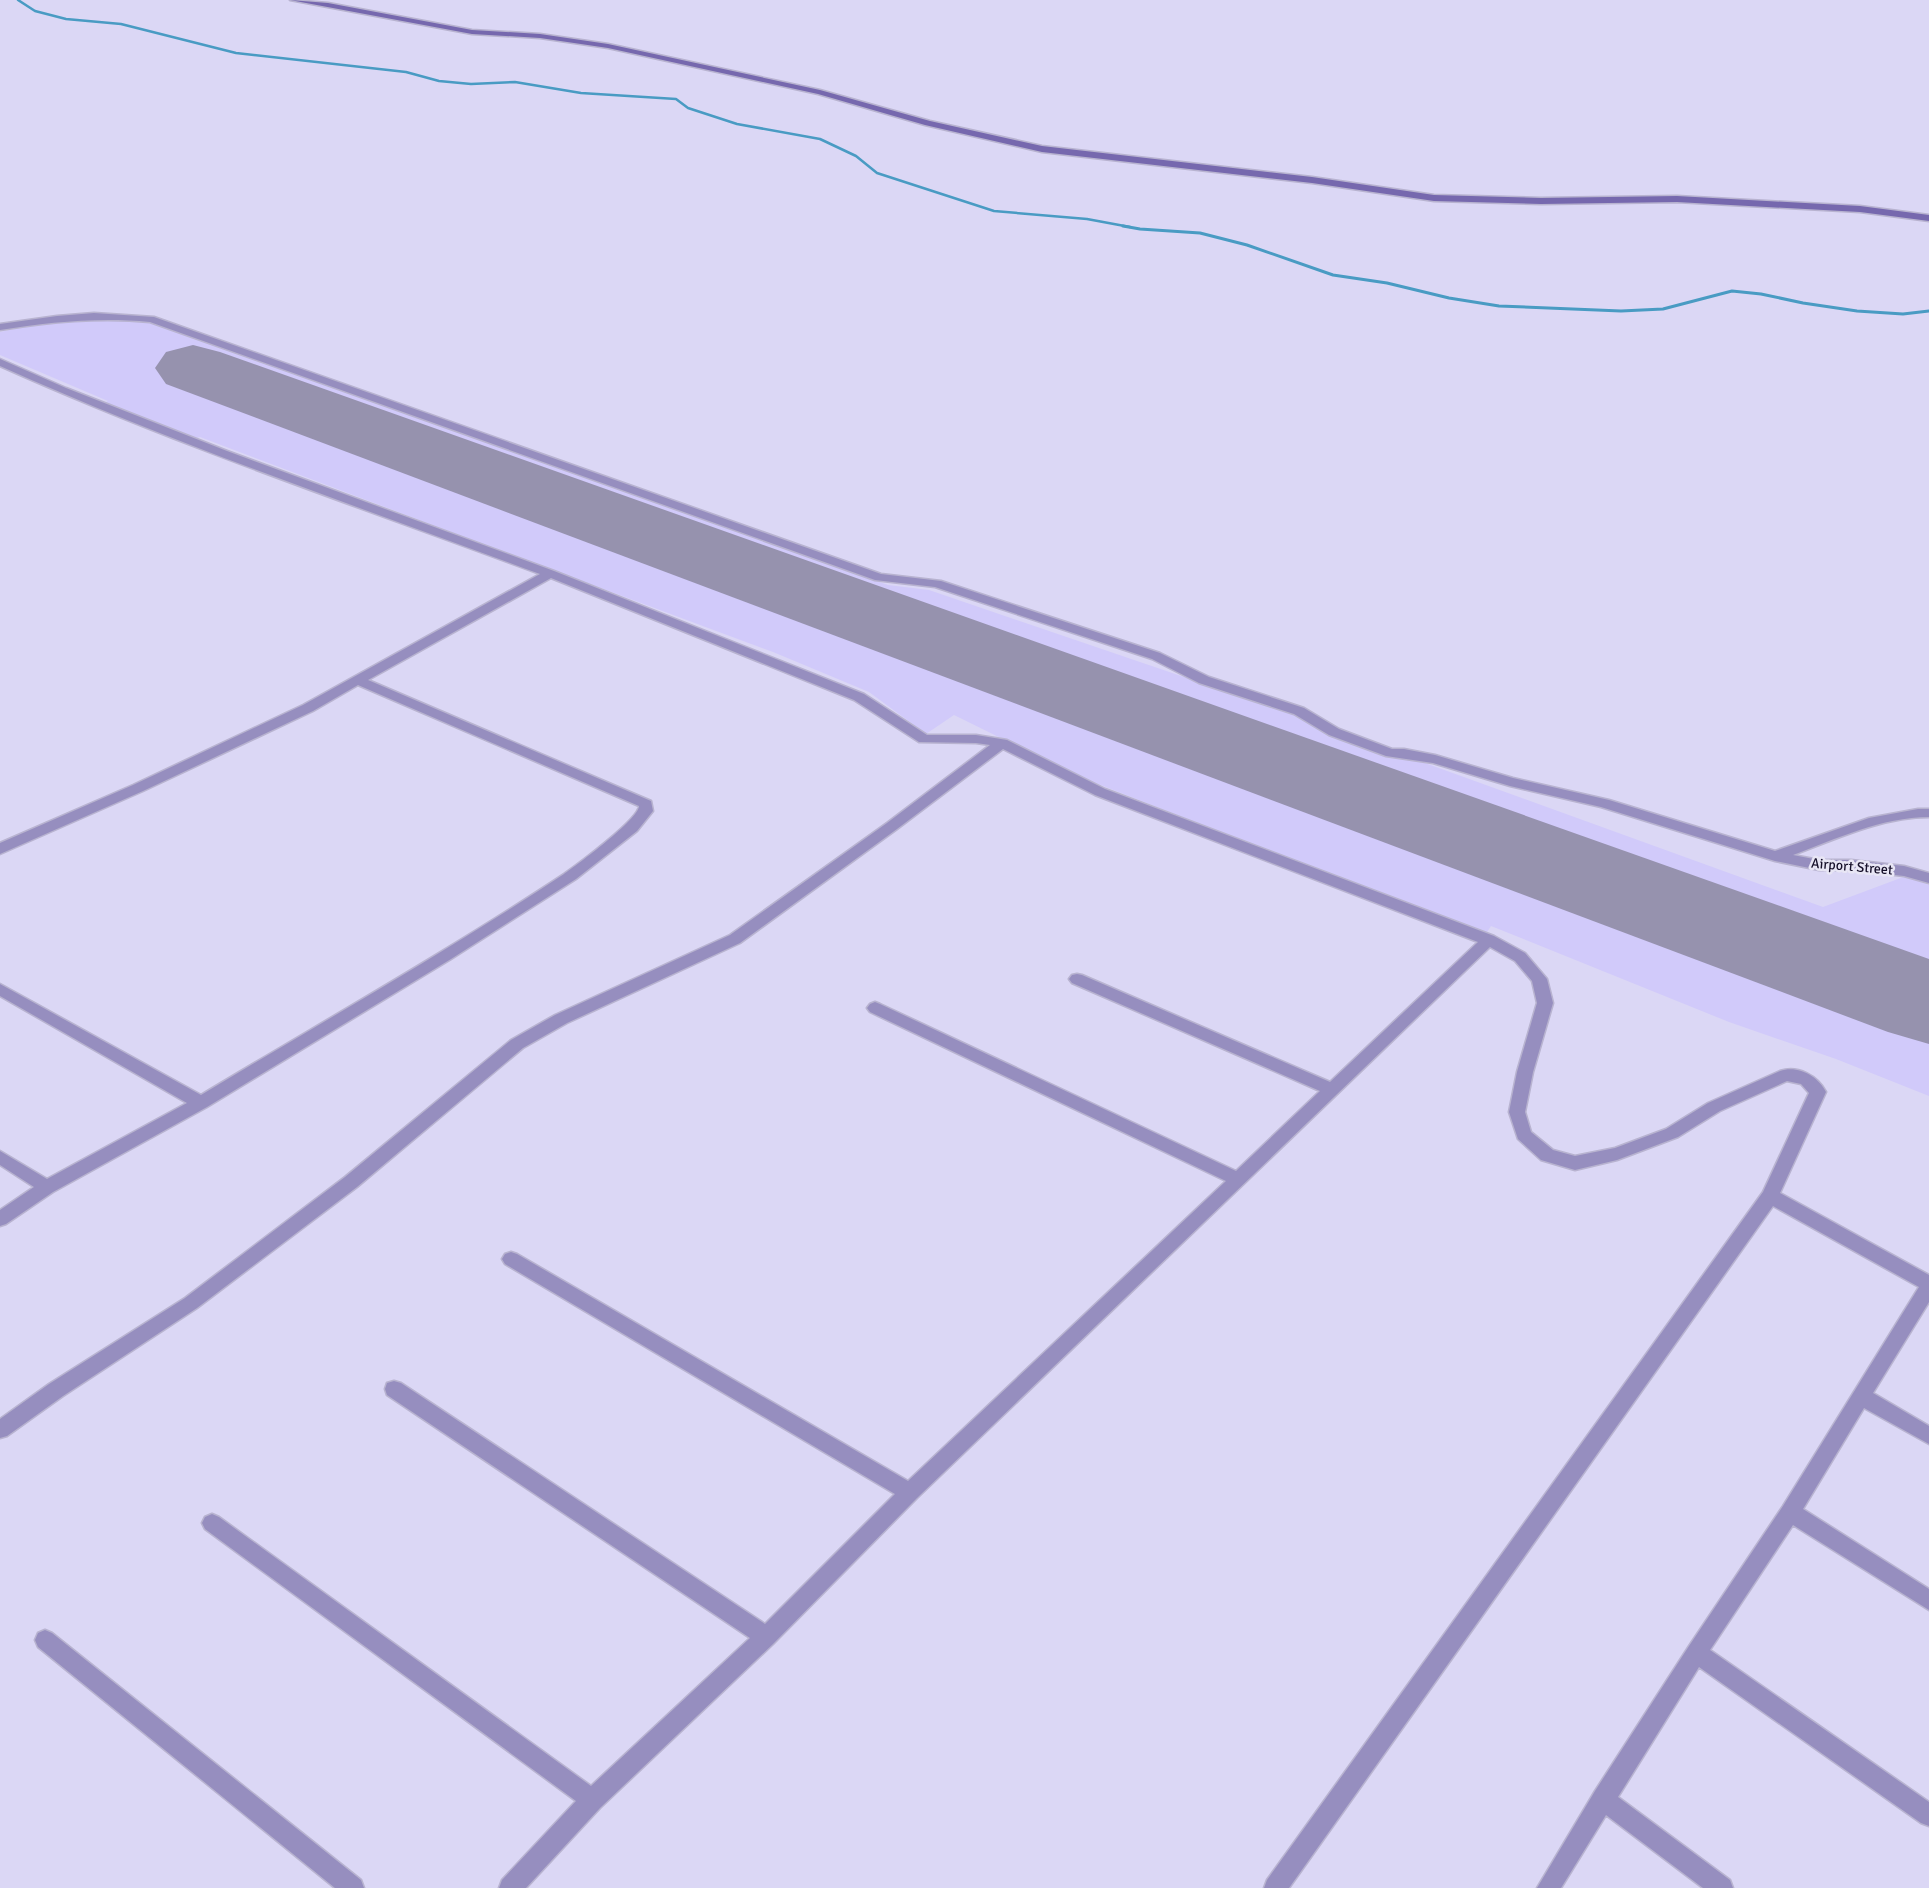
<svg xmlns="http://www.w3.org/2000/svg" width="1929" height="1888" font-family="Signika,sans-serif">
	<rect width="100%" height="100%" fill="#dbd7f5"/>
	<path fill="#d1cafa" d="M98,318l49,3 741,264 41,5 369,126 95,40 32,7 398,144 83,-31 23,9v211l-93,-37 -107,-37 -238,-96 -6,9 -405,-158 -126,-62 -28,19 -57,-42 -96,-40 -309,-115 -264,-100 -6,2 -90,-36 4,-2 -108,-46v-23l24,-5z"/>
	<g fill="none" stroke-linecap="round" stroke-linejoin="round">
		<path stroke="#499bc3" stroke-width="2.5" d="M18,0l17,11 31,8 55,5 115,29 170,19 33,9 32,3 44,-2 66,11 95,6 12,9 49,16 83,15 36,17 21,17 117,38 93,8 43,8"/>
		<path stroke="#499bc3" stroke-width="3" d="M1123,226l17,3 60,4 47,12 86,30 54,8 62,15 50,8 122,5 42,-2 69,-18 29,3 42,9 54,8 46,3 26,-3"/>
		<path fill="#9692ae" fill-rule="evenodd" d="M193,345l27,7 1709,607v85l-41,-12 -1722,-648 -11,-16 11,-16z"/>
		<g stroke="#b8b3d0" stroke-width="3">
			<path id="street" d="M94,313l60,4 727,257 60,7 219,72 49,24 95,31 35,21 53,20h12l31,6 78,23 96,22 166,51 94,-33 49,-9h11v8c-47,0 -93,22 -136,38l26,5h32l53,6 25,7v10l-25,-7 -53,-6h-32l-44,-9 -174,-54 -91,-21 -77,-23 -47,-7 -57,-21 -35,-21 -95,-31 -47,-24 -217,-72 -60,-7 -725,-258c-51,-5 -100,0 -150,8v-6l57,-8z
				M0,359l66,29 161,63 327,120 310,123 63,41h49l31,5 98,49 389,147 31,17 22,26 6,24 -20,69 -8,40 6,20 22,18 22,6 40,-8 51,-19 42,-26 72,-32c18,-6 38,5 46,21l-46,101 149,82v27l-56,91 56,33v18l-65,-36 -61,101 126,80v21l-136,-85 -83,125 219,152v24l-8,-3 -222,-156 -81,130 112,83 3,8h-30l-97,-73 -45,73h-24l58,-97 94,-145 94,-140 136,-219 -146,-81 -484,682h-25l3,-8 496,-688 46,-99 -8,-9 -14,-3 -67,30 -42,26 -61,23 -42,10 -34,-10 -23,-21 -9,-27 8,-40 20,-69 -5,-22 -17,-20 -25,-14 -573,551 -144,146 -173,164 -74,80h-27l3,-8 74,-79 -371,-272 -3,-6 3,-6 7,-3 7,3 372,269 159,-148 -363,-243 -2,-6 2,-6 7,-2 7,2 364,241 130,-130 -390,-230 -3,-5 3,-5 6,-2 6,2 391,227 318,-300 -356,-169 -3,-4 3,-4 5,-2 5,2 356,167 84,-80 -248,-108 -3,-4 3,-4 5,-1 5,1 248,107 148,-140 -383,-147 -92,-46 -106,80 -157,114 -173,80 -44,25 -166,139 -160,121 -134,88 -56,40 -7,2v-19l49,-35 136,-86 160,-121 166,-137 44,-25 175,-80 157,-112 103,-78 -14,-2 -57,-1 -65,-42 -303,-122 -183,102 283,121 2,10 -16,20 -61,48 -125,80 -244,148 -154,85 -47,32 -6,2v-16l34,-23 -34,-22v-14l47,28 140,-76 -187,-107v-12l201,111c121,-73 245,-143 363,-221 13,-9 75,-55 75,-68l-281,-121 -45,26 -170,80 -143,63v-11l133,-58 170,-80 237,-131c-180,-67 -364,-129 -540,-208z
				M45,1630l7,3 309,247 3,8h-29l-297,-241 -3,-7 3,-7z"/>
		</g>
		<g stroke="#b8b3d0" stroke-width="3">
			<path id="secondary" d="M290,0l38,3 144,27 68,4 68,10 212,46 110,31 112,25 270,31 122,18 107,3 136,-2 183,10 69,9v6l-69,-9 -183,-10 -136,2 -107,-3 -122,-18 -270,-31 -117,-27 -107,-31 -210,-46 -68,-10 -68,-4z"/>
		</g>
		<use href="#street" fill="#968ebf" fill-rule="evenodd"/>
		<use href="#secondary" fill="#7668ae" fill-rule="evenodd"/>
	</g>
	<g text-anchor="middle" stroke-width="5" stroke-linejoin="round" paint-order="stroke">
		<g font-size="14" fill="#16102a" stroke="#e8e6f5">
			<text transform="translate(1852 866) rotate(5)" y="5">Airport Street</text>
		</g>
	</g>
</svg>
